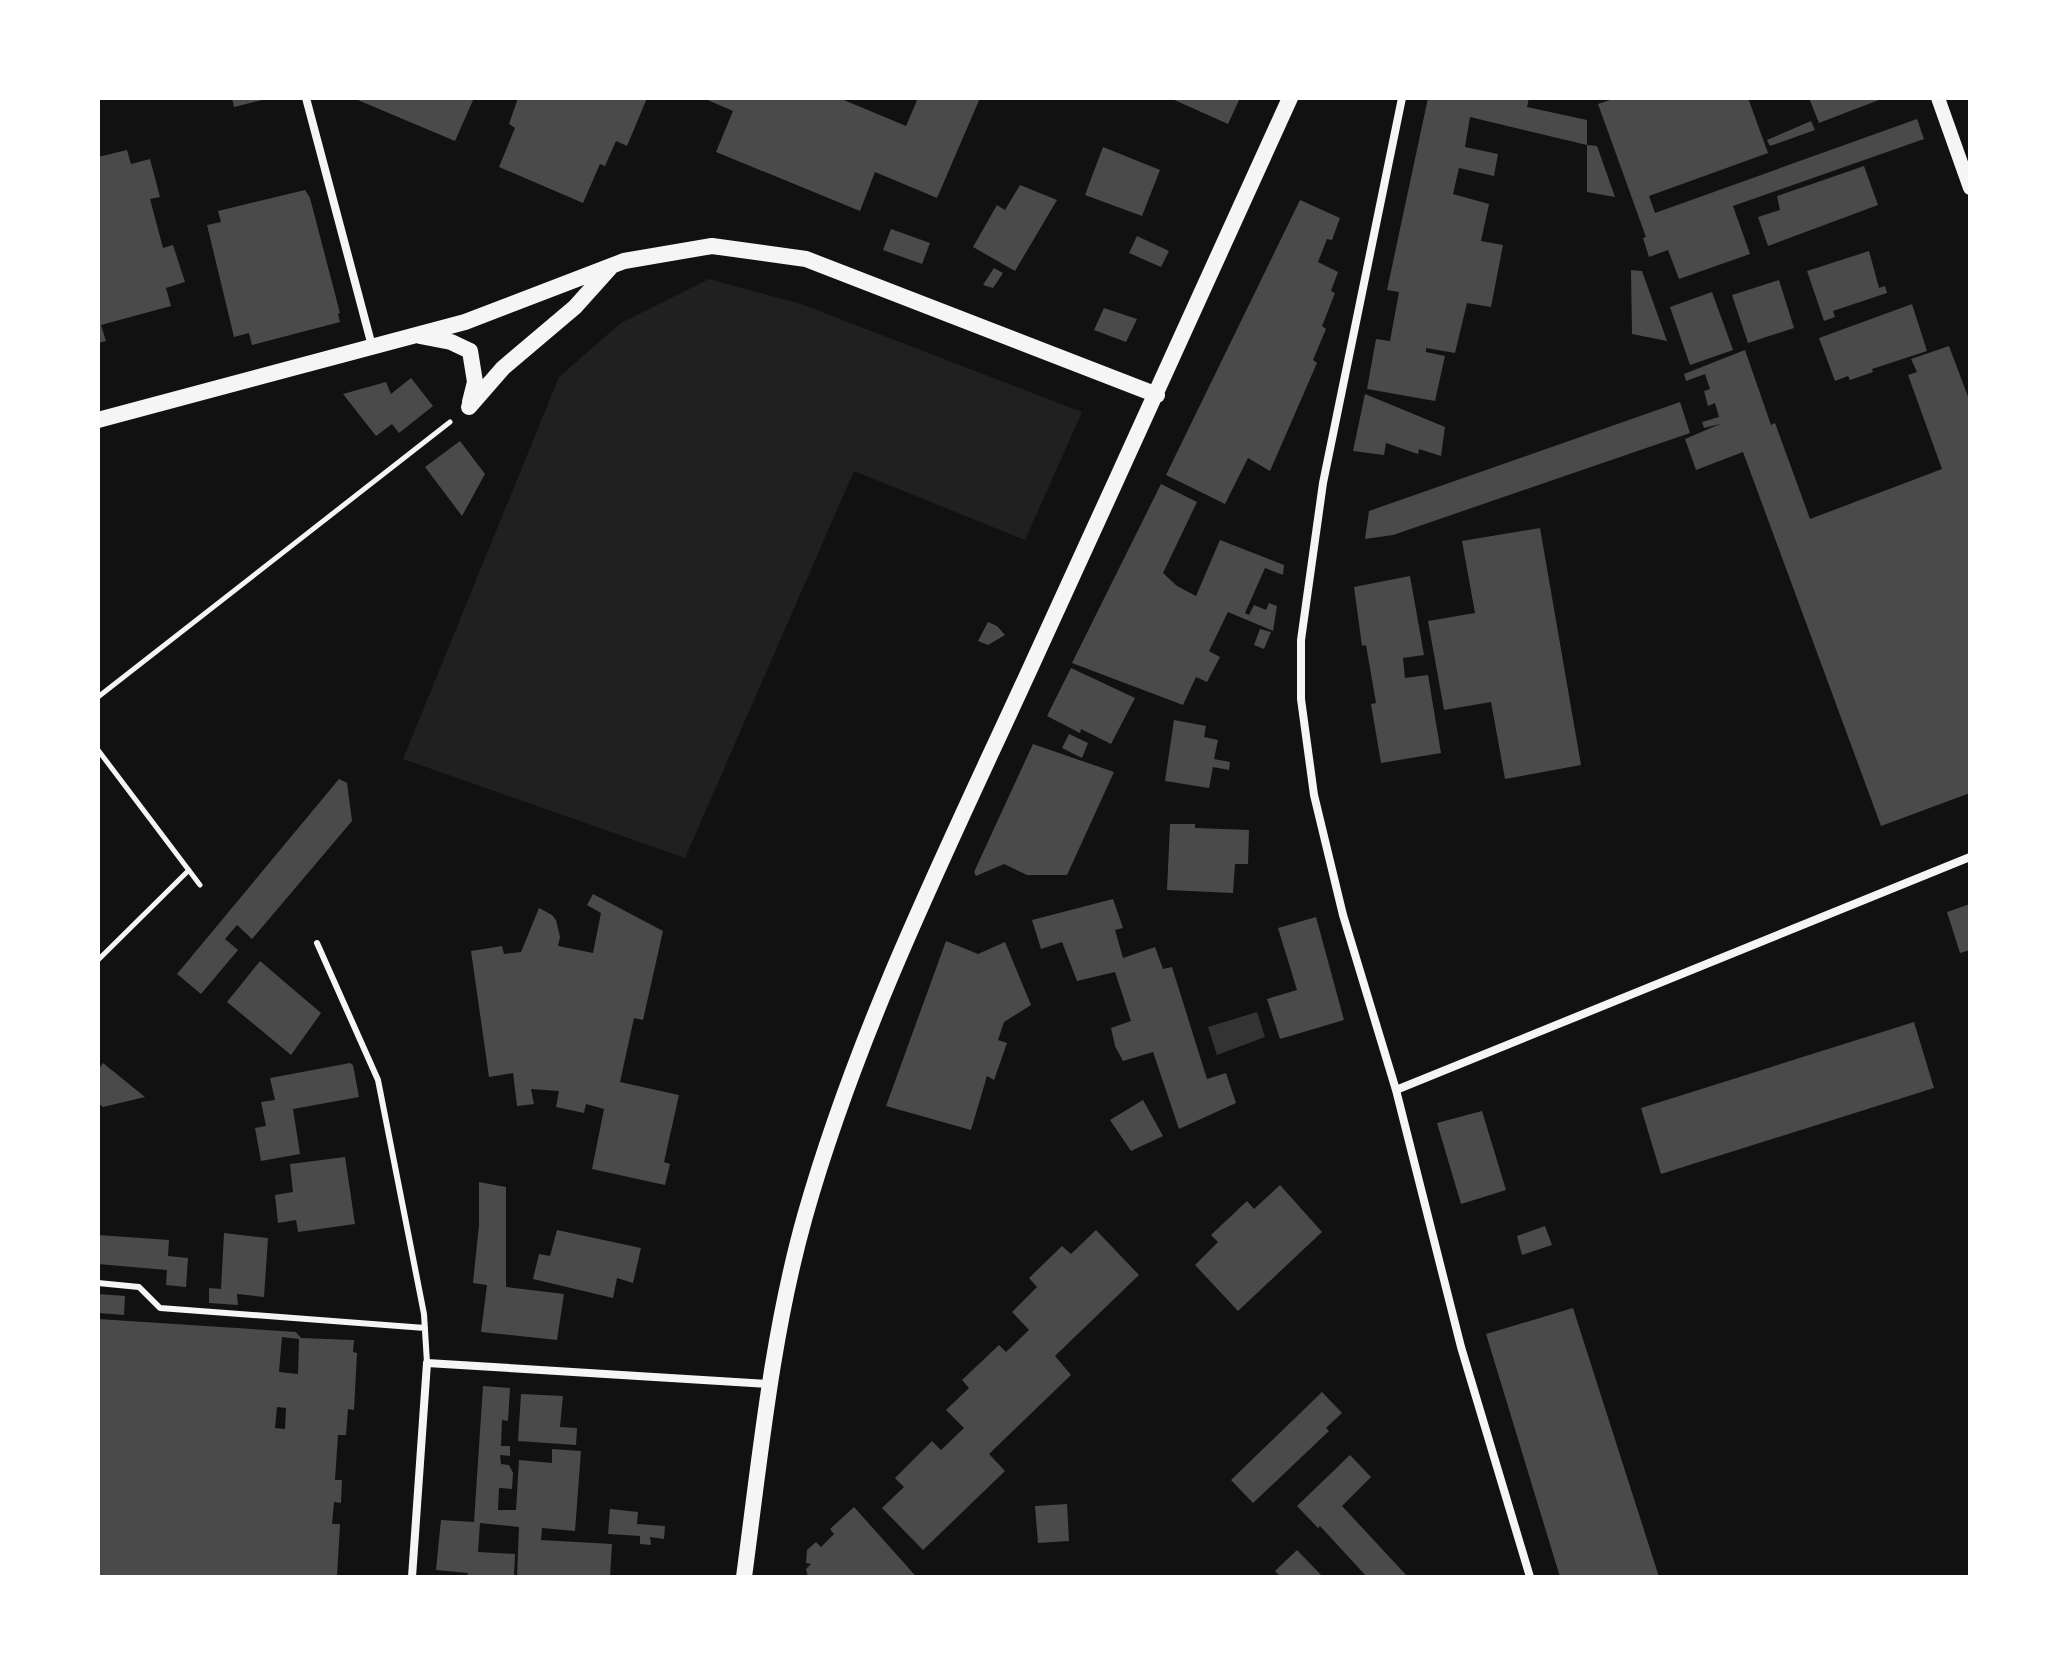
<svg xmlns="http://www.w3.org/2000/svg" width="2068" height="1675" font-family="Overpass,sans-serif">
	<rect width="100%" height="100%" fill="#111"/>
	<path fill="#202020" d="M709,279l92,25 281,108 -57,128 -171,-69 -169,387 -282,-99 156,-382 62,-54z"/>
	<path fill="#333" d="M1257,1012l8,25 -48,18 -9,-28z"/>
	<path fill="#4a4a4a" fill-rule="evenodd" d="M232,98h34v1l-32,8z
		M353,98h121l-19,43z
		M518,98h129l-20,48 -11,-5 -11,25 -5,-2 -17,39 -84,-36 16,-39 -6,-4z
		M703,98h136l67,28 12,-28h62l-43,100 -62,-26 -15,39 -144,-59 17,-41z
		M1170,98h70l-12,26z
		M1428,98h101l-2,9 60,13v25l10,1 18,51 -28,-5v-47l-117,-28 -5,30 33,7 -4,22 -35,-8 -6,26 36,10 -8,37 22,4 -12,62 -24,-4 -12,50 -29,-5v4l19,4 -10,45 -68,-12 9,-50 14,2 9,-49 -12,-2z
		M1616,98h132l20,55 -119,43 6,17 262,-94 7,20 -191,67 17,48 -71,25 -11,-29 -19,7 -6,-19 3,-1 -48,-133z
		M1809,98h75l-65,25z
		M1811,121l4,9 -45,16 -3,-6z
		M1103,147l57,23 -18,46 -57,-21z
		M127,150l4,14 19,-5 10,38 -10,2 13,49 10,-3 12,37 -19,6 5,18 -70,19 5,16 -8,2v-186z
		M1864,166l14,39 -110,41 -10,-29 22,-7 -3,-14z
		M1020,185l37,15 -42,71 -42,-24 24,-42 8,5z
		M305,190l5,8 30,115 -2,1 2,8 -88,23 -3,-12 -15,4 -27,-112 14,-3 -3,-11z
		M1300,200l40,18 -8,22 -5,-1 -9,23 20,10 -7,19 4,2 -13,33 4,3 -13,31 4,3 -47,108 -22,-13 -23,46 -59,-29z
		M891,229l39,14 -8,21 -39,-14z
		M1137,236l32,15 -8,16 -32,-14z
		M1869,251l10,37 6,-2 2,7 -54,18 2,6 -11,4 -17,-50z
		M994,268l9,5 -10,15 -10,-3z
		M1631,270l11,1 25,70 -35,-7z
		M1779,280l15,48 -46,15 -16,-48z
		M1712,292l21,58 -43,15 -20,-58z
		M1912,304l15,47 -55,18 1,3 -23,8 -2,-4 -13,5 -16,-43z
		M1104,308l33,11 -11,23 -32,-12z
		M1949,346l21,56v391l-89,33 -138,-374 -47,18 -11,-31 35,-15 -16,4 -2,-6 17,-5 -4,-14 -7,3 -4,-15 6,-2 -5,-15 -19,7 -2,-7 61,-24 26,75 4,-2 35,96 132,-50 -34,-94 9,-3 -6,-13z
		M411,378l22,28 -34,27 -7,-9 -16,12 -33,-42 43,-12 5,12z
		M1365,394l80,33 -4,29 -22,-7 -1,5 -32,-11 -2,12 -31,-4z
		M1680,402l10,31 -297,102 -28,4 4,-28z
		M460,441l25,33 -23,42 -37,-49z
		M1161,484l36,18 -34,71 14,13 19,10 24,-56 64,25 -1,10 -18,-7 -20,45 4,2 5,-10 12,5 3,-7 8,3 -4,25 -45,-19 -19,39 11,6 -13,25 -11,-5 -13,28 -111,-42z
		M1540,528l41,237 -76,14 -14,-77 -47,8 -16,-89 47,-8 -13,-72z
		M1410,576l14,79 -21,3 2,20 23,-3 13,78 -60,10 -10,-59 5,-1 -10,-58 -4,1 -8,-59z
		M988,622l9,4 8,9 -17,10 -10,-4z
		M1260,629l11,3 -7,17 -10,-4z
		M1071,668l64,30 -24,46 -30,-15 -1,4 -33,-17z
		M1174,720l32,6 -2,11 14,3 -4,19 16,3 -1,8 -16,-3 -4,21 -44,-7z
		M1069,734l19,9 -6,15 -20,-10z
		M1033,744l81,28 -47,103h-40l-23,-11 -28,12 -2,-4z
		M339,779l8,4 5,38 -100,118 -15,-14 -12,14 13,11 -37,44 -24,-20z
		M1170,824h25v4l54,2 -1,34h-13l-2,29 -66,-3z
		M593,894l70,37 -20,89 -9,-2 -14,64 59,13 -15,67 6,2 -5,21 -73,-16 12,-60 -18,-5 -2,9 -28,-6 3,-16 -28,-2 3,15 -17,2 -4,-33 -24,4 -18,-126 31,-5 2,8 17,-2 18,-44 13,7 4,5 4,17 -2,9 35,7 8,-40 -14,-8z
		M1113,899l10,29 -8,2 8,28 32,-11 8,22 9,-2 35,112 19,-6 10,30 -57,26 -26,-77 -30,9 -8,-15 -4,-18 20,-7 -16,-49 -38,9 -15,-39 -21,7 -9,-29z
		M1970,904v46l-10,3 -13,-41z
		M1316,917l28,103 -64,19 -13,-40 30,-9 -19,-62z
		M946,941l32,13 27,-12 26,63 -27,17 -6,18 9,3 -13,37 -7,-4 -16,54 -85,-24z
		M260,961l61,52 -30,42 -64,-53z
		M1914,1022l20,66 -273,86 -20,-66z
		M103,1063l42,34 -42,10 -5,-4v-33z
		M350,1063l3,2 6,32 -66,12 7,45 -39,7 -6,-33 11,-2 -5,-24 14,-2 -5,-22z
		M1143,1100l20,36 -32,15 -21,-31z
		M1482,1111l24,79 -45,14 -24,-81z
		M345,1157l10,67 -57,8 -2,-12 -18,3 -3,-28 18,-3 -3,-28z
		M479,1182l27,5v100l58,7 -7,46 -76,-8 6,-47 -14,-2 6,-58z
		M1280,1185l42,47 -84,79 -43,-46 23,-23 -7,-7 36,-34 7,8z
		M1545,1226l7,19 -30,10 -5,-19z
		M557,1230l84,18 -8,35 -16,-5 -4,20 -80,-19 6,-25 11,2z
		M1096,1230l43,45 -84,81 16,19 -82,79 16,17 -82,79 -41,-42 22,-21 -9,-9 37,-37 9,9 23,-22 -18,-18 23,-22 -7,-8 37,-35 7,7 23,-22 -17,-18 25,-25 -8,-9 33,-32 9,8z
		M224,1233l44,5 -4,59 -27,-3 1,11 -29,-2v-15l12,1z
		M98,1235l71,5 -1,16 20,2 -2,29 -20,-2 1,-15 -69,-6z
		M98,1294l27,2 -1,19 -26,-2z
		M1573,1308l86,269h-99l-74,-243z
		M98,1319l198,13 5,6 53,2 -1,12 4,1 -3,57 -6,-1 -2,26h-8l-3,45h7l-1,23 -7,-1 -2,22h8l-3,53 -97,-2v2h-142zM282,1337l17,2 -1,35 -19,-2zM277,1407l9,1 -1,21 -10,-1z
		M483,1386l27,2 -2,33 -6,-1 -1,26h9v10l-10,-1 1,9 8,1 4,8 -1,16 -13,-1 -1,22h18l3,-50 33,3v-14l29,2 -6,80 -33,-3 -1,12 71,4 -2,33h-93l2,-50 -39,-4 -2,29 37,2 -1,23h-47l1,-4 -32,-3 5,-50 33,2z
		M1322,1392l20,21 -16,15 3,3 -76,72 -22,-23z
		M521,1394l42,2 -3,31 17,1 -1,17 -58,-4z
		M1350,1455l21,22 -29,29 66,71h-41l-47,-51 -2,2 -21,-22z
		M1067,1504l2,37 -31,2 -3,-37z
		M854,1507l59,66 4,4h-109l-2,-8 5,-5 -5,-1 1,-13 9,-8 5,5 13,-13 -4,-5z
		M610,1509l28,3 -1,12 28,2 -1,13 -14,-2 1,8 -11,-1v-8l-32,-2z
		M1297,1550l26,27h-42l-6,-6z"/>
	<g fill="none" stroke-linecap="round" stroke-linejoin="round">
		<path stroke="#f5f5f5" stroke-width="5" d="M98,697l352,-275
			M98,750l102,135
			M98,960l91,-90"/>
		<path stroke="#f5f5f5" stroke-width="6" d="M317,943l61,137 46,234 3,49
			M98,1283l41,4 21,21 265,20"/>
		<path stroke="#f5f5f5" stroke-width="8" d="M306,98l66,248
			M1402,98l-79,385 -22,157v59l13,96 29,120 53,175 65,257 69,230
			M1396,1090l574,-233
			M412,1577l15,-214 342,21"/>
		<path stroke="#f5f5f5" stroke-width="14" d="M1938,98l32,90"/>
		<path stroke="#f5f5f5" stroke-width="16" d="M420,336l31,6 19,9 5,31 -5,20
			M469,407l34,-39 72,-61 35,-39
			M98,420l367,-98 159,-61 88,-15 94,13 351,136
			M744,1577c16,-120 28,-244 61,-361 54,-190 142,-366 224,-545 87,-191 175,-381 261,-573"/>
	</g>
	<rect width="2068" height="1675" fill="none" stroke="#ffffff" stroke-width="200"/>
</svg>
